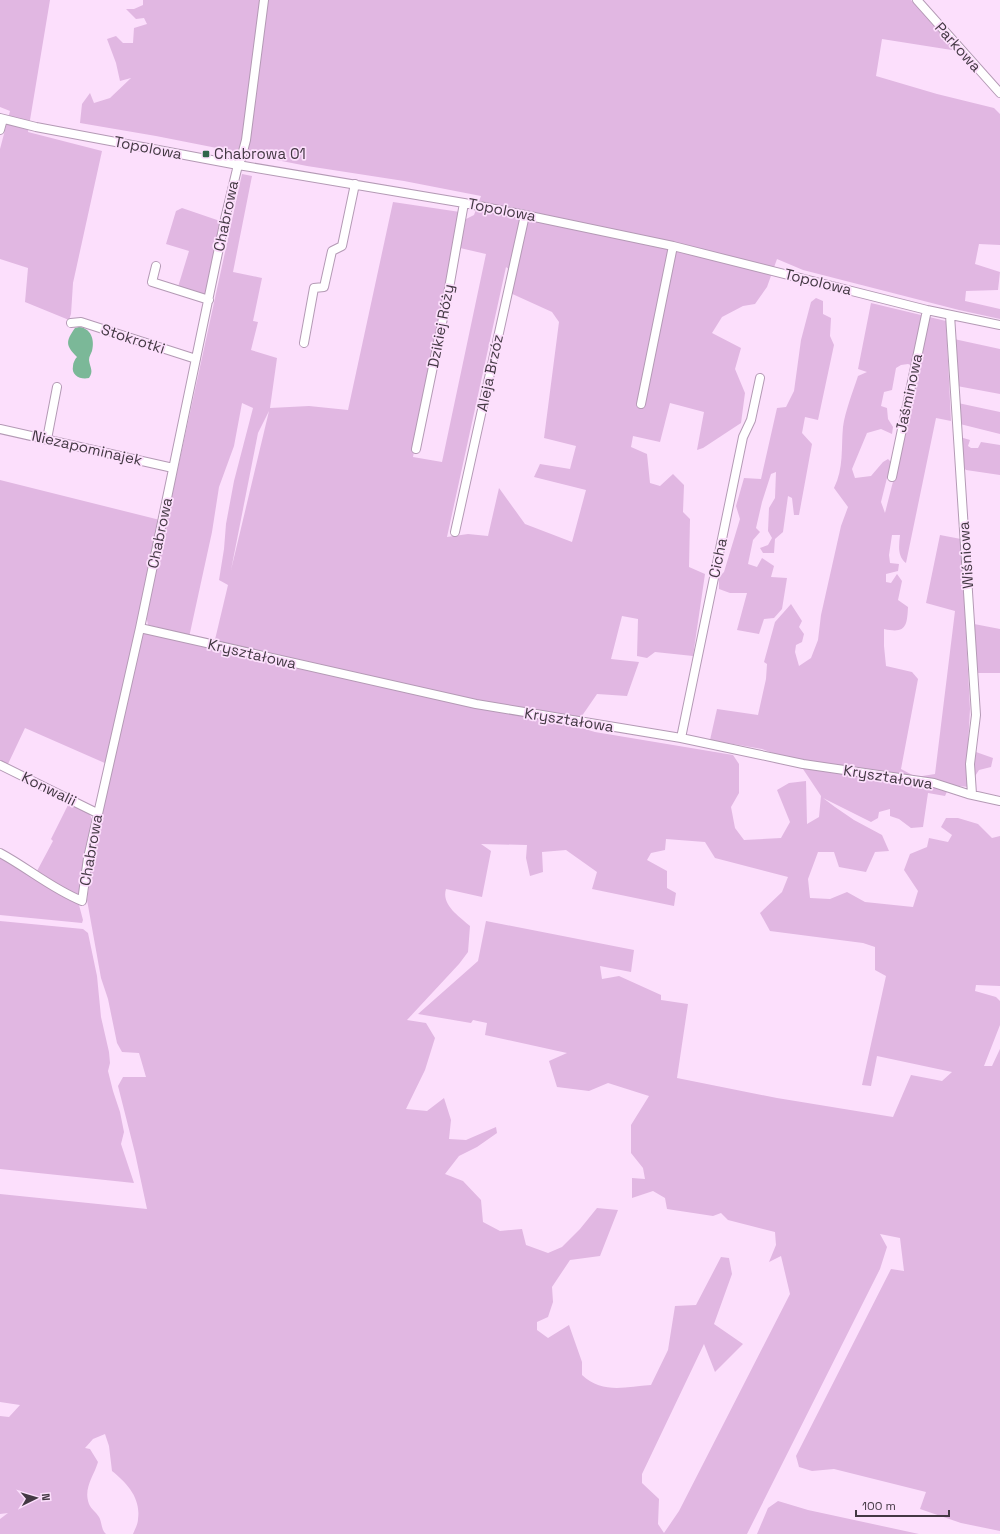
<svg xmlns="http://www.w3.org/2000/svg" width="1000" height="1534" font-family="'Space Grotesk',sans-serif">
	<rect width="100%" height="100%" fill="#fcdffc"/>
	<path fill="#e1b7e2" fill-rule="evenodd" d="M0,0h50l-22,132 74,19 -29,132 -2,31 -2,6 -44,-18 3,-34 -28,-9v-110l10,-38 -10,-4z
		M143,0h768l47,51 -76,-12 -6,37 61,18 57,14 6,6v131l-21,-1 -4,20 25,8 -2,18 -32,1 -1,10 35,8v10l-41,-9 -156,-40 -26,-11 -10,28 -12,17 -12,2 -21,11 -10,16 29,15 -6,21 10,24 -4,30 -38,25 -6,2 7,-38 -34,-9 -10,39 -27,-6 -2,11 16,7 3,29 10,3 13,-12 11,11 -1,27 7,7 -1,48 16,7 -12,82 -38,-4 -8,6 -10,-2 1,-37 -16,-3 -11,43 28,3 -12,34 -30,-2 -22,32 20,6 138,23 6,9v29l-8,14 4,21 9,12 37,-2 9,-16 -13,-32 12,-7 17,-2 1,43 12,-7 2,-21 -22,-33 -37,-14 -52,-9 7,-31 41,6 8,-36 1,-15 -3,-2 11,-40 16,-18 11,17 -3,6 5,7 -2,8 -6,3 -1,7 4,14 12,-8 7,-18 3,-25 20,-89 7,-19 -14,-19c10,-20 7,-40 9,-61 2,-15 10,-36 15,-51l9,-4 -9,-3 13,-66 75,18 5,100 -15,-3 -30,145c-9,-7 -7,-18 -6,-28h-8l-3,20 1,8 9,1 -1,7 -12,3v8l5,1 6,-9 5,7 -4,19 10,7c-1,19 -2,27 -24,22v17l2,20 26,6 6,7 -17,90 15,8 19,-3 20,-163 -29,-8 14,-68 21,4 9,170 -2,36 8,7 17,6 -2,9 -12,3 -11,17 -18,-2 -5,11 -17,-3 -5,34 -12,1 -12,-9 -9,-3v-7l-11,3 -1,6 -7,4 -48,-24 12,9 19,13 28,15 7,16 -14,1 -9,20 -27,-5 -5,-15h-16l-10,27 2,19 20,1 17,-7 18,10 48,5 5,-16 -14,-21 6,-16 17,-7 2,-9 19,4 4,-7 -11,-8 5,-9h12l20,6 14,14 8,-2v150l-24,-1 -1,6 21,6 4,4v24l-16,41h8l8,-17v482l-39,-8 -41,-14 6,-17 -92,-23 -22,2 -13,-4 -3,-11 95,-187 13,2 -4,-33 -20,-4 7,13 -7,22 -133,265h-614c2,-5 5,-10 5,-15 3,-21 -11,-36 -26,-48l-3,-25 -4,-12 -12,5 -8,9 5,1 8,13c-4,14 -15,26 -9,42 2,5 7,8 10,13 3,5 2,13 7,17h-106v-15l8,-6 -8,1v-98l9,1 11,-12 -20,-3v-208l147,15 -12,-56 -17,-67 5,-9h23l-7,-24 -17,-1 -5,-9 -9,-44 -7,-21 -14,-78 6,-42 7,-39 41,-184 6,-2 8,1 2,-7 -9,-2 -2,-10 96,-441 10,2 -19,96 29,6 -9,43 5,1 -7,28 26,8 -7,50 39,-2 39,4 45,-208 67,10 -47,245 29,5 44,-208 -26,-6 6,-29 8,-4 7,-19 -77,-15 -97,-15 -151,-30 -76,-13 2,-19 8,-11 4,10 16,-5 21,-20 -11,3 -4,-18 -9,-24 9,-3 7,7h10l1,-15 13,-4 -3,-6 -8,1 -10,-10h8l9,-4zM506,267l5,4 -3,21 44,20 7,10 -15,116 32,8 -6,23 -30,-5 -6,13 52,13 -14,52 -47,-18 -26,-36 -11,48 -20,-2 -21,3zM908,364l8,3 -16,87 -15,59 -4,-11 10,-40 -3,-3 -5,3 -12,14 -16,2 -3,-9 15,-36 14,-4 11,5 1,-7 -5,-8 -1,-11 -6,-2 3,-14 8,-2 4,-22 5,-3zM242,403l11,5 -19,73 -8,43 -2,25 -5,31 9,5 -15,63 -25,-6 24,-110 7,-45 15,-41zM269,411l-38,159 27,-137zM666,839l39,3 10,16 73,19 -6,15 -22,21 10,18 93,12 12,4v23l11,6 -24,109 9,1 6,-30 75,16 -10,9 -31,-6 -18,42 -116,-19 -100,-20 11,-74 -27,-4v-5l-42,-19 -17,3 -2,-13 31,6 3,-22 -148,-29 -8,40 -60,53 53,9 2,-3 14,3 -2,12 82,18 -18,8 8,26 32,4 19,-8 41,13 -18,29v28l12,15 2,11 -13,-1v20l21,-7 12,7 2,11 46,7 8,-3 7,7 47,12 1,13 -7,17 12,-6 9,38 -111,217 -15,22 -6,-9 1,-25 -17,-16v-9l62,-130 11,28 28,-28 -29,-20 18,-50 -3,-16 -8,-1 -25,48 -21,1 -7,44 -17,35c-26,2 -49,9 -69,-10v-13l-13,-37 -21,13 -11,-8v-8l11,-5 5,-15 -1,-15 18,-27 30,-4 18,-46 -21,-2 -17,21 -18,18 -14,6 -22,-8 -4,-16 -22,2 -17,-9 -2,-22 -18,-19 -18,-7 14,-18 18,-9 20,-14 -1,-6 -30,13 -17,-1 2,-19 -7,-22 -17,13 -21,-2 19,-39 10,-32 -9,-15 -19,-3 52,-56 9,-12 2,-26c-10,-9 -29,-21 -24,-37l36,8 9,-46 -10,-7 46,1 -1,13 4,18 13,-4 -1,-20 24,-2 31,22 -5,17 82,17 2,-13 -9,-5v-17l-20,-11 4,-7 14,-3z
		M182,208l38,13 -15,75 -27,-9 11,-36 -23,-7 10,-33z
		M816,298l7,3v13l8,4 -1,18 4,9 -16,75 -13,-3 -3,16 10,11 -13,71h-5l-2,-17 -4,-2 -5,36 -8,7 -1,14h-11l-3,-5 8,-3 4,-7 -4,-7 1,-23 6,-10 1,-26 -5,2 -9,28 -6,26 4,4 -7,8 -5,24 9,3 5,-9 12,8 -3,11 16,1 -5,31 -8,9 -10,1 -5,15 -22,-4 10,-37h-17l-11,-4v-12l5,-5 16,-53 -4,-13 8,-28 17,1 16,-71 9,-1 8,-16 7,-51 10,-38z
		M954,339l46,10v45l-43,-8z
		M958,403l42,9v22l-40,-10z
		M960,437l10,3 -2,6 3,2h7l3,-6 19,3v30l-34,-5 -4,-4z
		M0,480l160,40 -53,244 -82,-36 -17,36 -8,-3z
		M974,624l26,5v44h-23z
		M69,803l20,10 3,6 -7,38 -5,36 -4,3 -39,-25 16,-30 -2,-2z
		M0,857l79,48 4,15 -1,3 -82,-8z
		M0,921l83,8 5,4 9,43 4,41 8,35 1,11 -2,8 5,20 7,21 4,20 -3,12 13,39 -134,-14z
		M778,1501l30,9 111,24h-162l11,-26z"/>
	<path fill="#7bb898" d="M79,327c12,1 16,13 13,24 -1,3 -3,5 -3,9 1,8 5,11 0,18 -8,2 -18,-2 -16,-12 0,-3 2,-7 4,-9 -12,-12 -11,-16 -2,-29z"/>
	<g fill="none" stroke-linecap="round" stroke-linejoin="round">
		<g stroke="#b49ab5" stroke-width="10">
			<path id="minor" d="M917,0l83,93
				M0,118l36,9 202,38 226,38 61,12 148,31 254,64 73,15
				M0,130l3,-11
				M156,266l-4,16 57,18
				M950,315l26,400 -6,49 2,30
				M71,323l10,-1 115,37
				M304,343l10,-55 10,-1 8,-36 10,-5 13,-62
				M641,404l32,-158
				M0,429l173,39
				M47,439l10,-52
				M416,449l32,-155 16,-91
				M892,477l35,-167
				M455,532l70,-317
				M140,628l336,76 205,34 122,26 131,19 34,11 32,7
				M681,738l62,-301 8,-17 9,-42
				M0,765l97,48
				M0,853c28,15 52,36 82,48l6,-43 52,-230 85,-409 13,-54 3,-6 5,-19 18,-140"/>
		</g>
		<use href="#minor" stroke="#fff" stroke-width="8"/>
	</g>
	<rect fill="#30654b" stroke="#fcdffc" stroke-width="1.5" x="202" y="150" width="8" height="8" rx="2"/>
	<g text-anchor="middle" stroke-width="3.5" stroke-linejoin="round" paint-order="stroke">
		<g font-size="15" fill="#433843" stroke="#fcdffc">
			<text transform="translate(958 47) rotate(48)" y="5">Parkowa</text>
			<text transform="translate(148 148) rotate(11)" y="5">Topolowa</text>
			<text transform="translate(502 210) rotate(11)" y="5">Topolowa</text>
			<text transform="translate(226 216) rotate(-78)" y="5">Chabrowa</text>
			<text transform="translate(818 282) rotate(14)" y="5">Topolowa</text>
			<text transform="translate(441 326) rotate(-79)" y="5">Dzikiej Róży</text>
			<text transform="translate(133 339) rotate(18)" y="5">Stokrotki</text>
			<text transform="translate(490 373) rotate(-78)" y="5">Aleja Brzóz</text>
			<text transform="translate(909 393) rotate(-78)" y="5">Jaśminowa</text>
			<text transform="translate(87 448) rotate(13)" y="5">Niezapominajek</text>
			<text transform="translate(160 533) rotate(-78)" y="5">Chabrowa</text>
			<text transform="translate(966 555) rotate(-94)" y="5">Wiśniowa</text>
			<text transform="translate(718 558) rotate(-78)" y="5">Cicha</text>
			<text transform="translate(252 654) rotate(13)" y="5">Kryształowa</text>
			<text transform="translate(569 720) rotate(9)" y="5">Kryształowa</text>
			<text transform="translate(888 777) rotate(9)" y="5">Kryształowa</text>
			<text transform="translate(49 789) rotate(26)" y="5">Konwalii</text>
			<text transform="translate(91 850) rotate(-80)" y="5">Chabrowa</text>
		</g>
		<g font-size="15" fill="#433843" stroke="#fcdffc" text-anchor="start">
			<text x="214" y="159">Chabrowa 01</text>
		</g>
	</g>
	<g transform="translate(36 1498) rotate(85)" stroke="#fcdffc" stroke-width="3" paint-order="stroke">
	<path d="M0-3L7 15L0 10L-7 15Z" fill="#433843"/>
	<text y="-6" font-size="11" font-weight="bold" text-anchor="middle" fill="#433843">N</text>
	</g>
	<path d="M856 1510v6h93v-6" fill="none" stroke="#433843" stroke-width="2"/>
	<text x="862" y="1510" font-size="12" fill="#433843" stroke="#fcdffc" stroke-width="3" paint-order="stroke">100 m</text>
</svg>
